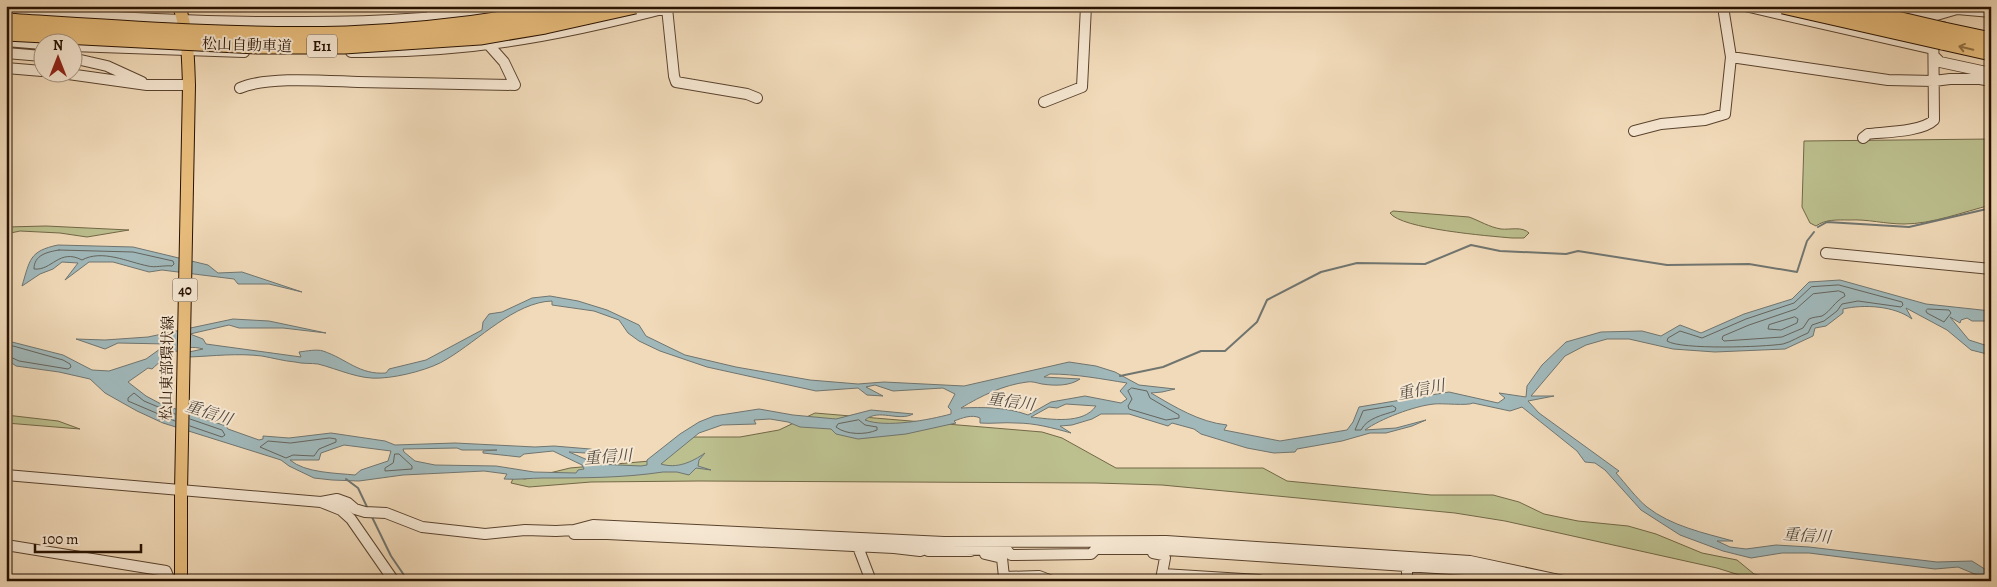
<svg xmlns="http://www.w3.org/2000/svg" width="1997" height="587" font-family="Alegreya,'Noto Serif JP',serif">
	<rect width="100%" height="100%" fill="#f1dab9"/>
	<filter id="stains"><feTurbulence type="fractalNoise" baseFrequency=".004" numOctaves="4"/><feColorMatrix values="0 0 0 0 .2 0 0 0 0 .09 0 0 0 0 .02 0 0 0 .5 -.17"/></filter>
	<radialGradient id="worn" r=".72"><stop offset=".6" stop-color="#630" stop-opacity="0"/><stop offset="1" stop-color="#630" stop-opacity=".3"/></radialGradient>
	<path fill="#bcbf8e" stroke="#726847" d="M1991,139v66c-28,7 -59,19 -87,19 -19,0 -36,-5 -55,-4 -12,0 -23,-1 -33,6l-6,-3 -8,-16 2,-66z
		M1393,211l76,6c11,4 20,10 32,12 9,1 21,-3 28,4l-5,5h-12c-23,-2 -111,-9 -122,-25z
		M46,226l83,4 -42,7 -27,-4 -40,-2 -14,3v-7z
		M815,413l227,19 20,6 54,30h147l24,13 144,14h62l26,7 25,12 34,7 50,5 28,8 46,19 35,7 17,14 13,3 86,4h-104v-3l-32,-10 -212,-47 -50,-8 -293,-28 -66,-2 -397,-2 -108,1 -62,5 -18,-4 3,-6 11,2 45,-11 80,-7 25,-11 19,-13h46l39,-7z
		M6,415l52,6 22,8 -74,-6z"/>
	<path fill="#a0b8ba" stroke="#707570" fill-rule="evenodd" d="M58,245l75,2 75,18 10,8 24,-1 60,20 -33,-8h-31l-4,-5 -72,-9 -13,2 -36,-10h-24l-24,18 13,-17 -16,-1 -9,7 -13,5 -18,12c8,-26 7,-35 36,-41z
		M1840,280l86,24 65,7v10h-19l-5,-3 -6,2 -1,3 -10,-6 19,23 22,7v8l-20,-5 -24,-20 -41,-22 6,11c-17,-13 -48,-15 -69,-10v4l-17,13 -11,2 -2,8 -28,13 -70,3 -42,-3 -44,-10h-22l-21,6 -21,11 -34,40h23l-26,5 11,12 80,58 -3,2c10,11 20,25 31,34 24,19 57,26 86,34h-16l13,6 16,2 30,-4 33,2 128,15 35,-1 19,12v8l-33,-14 -23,2 -126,-16h-27l-31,5 -28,-7 -43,-16 -39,-25 -36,-40 -10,-7 -10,-1 -8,-11 -55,-44 -12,4 -37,-8c-5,3 -31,0 -39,1 -20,2 -54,15 -69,26l31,-2 30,-8 -14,6 -26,7h-16l-28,8 -45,8 -2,3 -21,1 -27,-5 -46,-14 -7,-5 -22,-6 -4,3 -39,-12h-28l-9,5 -20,6 -12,1 11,7c-18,-5 -36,-10 -55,-10 -12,-1 -24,1 -36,0v-5c-8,-4 -18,0 -26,3l2,2 -50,11 -48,5 -22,-5 -5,-5 -31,-2 -12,-5 -18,-3 -16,1 2,4 -34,1 -23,8 -38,31c16,5 31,-2 44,-11l-6,7 -1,6 13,4 -15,-2 -7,7 -12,-3h-14c-40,6 -80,6 -120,6 -13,0 -25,2 -39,1l3,-5 -23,-3 -81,4 -44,6 -27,-1 -18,-2 -25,-12 -8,-6 -118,-37 -26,-12 -32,-18 -15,-14 -31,-7 -43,-6 -10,-7v-21l6,4 51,13 29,15 17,1 37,-12 21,-15 -49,-1 -13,6 -29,-10 29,1 43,-3 85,-18 36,2 57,12 -43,-5h-44l-10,-3 -39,9 13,5 3,5 95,13 -2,-5c8,-1 18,-3 24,-1 24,8 36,24 63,22l3,-4 37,-9 56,-30 1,-8 6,-8 13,-2 30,-14 18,-2 28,5 29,9 32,15 7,11 39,19 51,12 74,13 48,4 26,-2 80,4 105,-24 27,4 19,6 24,13 36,4 -13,3 -11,1c24,14 48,29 76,32l-3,5 56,11 67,-11 6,-8 6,-15 90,-15 49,11 7,-5 -6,-5 27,4 1,-11 15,-21 24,-23 35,-10 41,-1 19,5 19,-11 21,8 43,-19 48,-15 17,-17zM552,301v4l42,6 25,9 9,13 11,8 21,10 47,16 109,24 42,-3 9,7 16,1 -17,-9 9,-2 18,6 50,-3 12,6 -7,13 3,3v4c-22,6 -65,14 -86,6 14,-12 33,2 48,-6l-42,-4 -35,9 -43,-4 -34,-6 -45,7 -15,6 -19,12 -33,26v5l-6,1 -44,-2 -28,-12 49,3 -28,-6 -36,-3 -19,1 -80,-4 -60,2 -10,-4 -54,-8 -42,5 -26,-2v3l-4,1 -31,-11 -2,-3 -65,-22 -15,-8 -18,-14 20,-14 4,1c15,-14 31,-26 51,-20l-14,3v5c24,-1 49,-4 73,-1 11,2 22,5 33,6 8,2 16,1 23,2 20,5 42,16 63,14 19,-1 51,-9 66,-19 32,-19 68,-57 105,-58zM1050,374c26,0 52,5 77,9l-7,8 7,8 -6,4 -36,-7 -34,6 -23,13c-21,-8 -46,-8 -67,-7 20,-12 42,-23 66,-26 5,-1 10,1 15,2 13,2 28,2 38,-5l-36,-2zM1066,404l30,2c-13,19 -46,13 -65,11l18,-10 8,1zM344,445l47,6 -3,10 -27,9 -6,5c-19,-2 -50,-2 -65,-15h29l2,-7zM457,448l5,2h35l-14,1v2l37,4 4,-3 29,-3 29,14 2,4 -6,1 -2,3 -42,-1 -38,-6 -61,-1 -20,-4 -11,-9 -1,-3z"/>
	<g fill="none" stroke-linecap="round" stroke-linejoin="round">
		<path stroke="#64645d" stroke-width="1" d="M59,250l74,2 40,9 1,3 -2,2c-8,-1 -17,2 -24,0 -20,-4 -46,-17 -66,-6 -23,-12 -30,11 -48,9 0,-14 13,-17 25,-19z
			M1839,285l63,17 1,3 -2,2 -43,-6 -16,3 -5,7 -13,10 -12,4 -4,8c-8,3 -17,9 -25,11 -19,3 -102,6 -116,-3l1,-3 12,-7 22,7 44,-19 48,-16 17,-16z
			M1839,291l5,2 1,3c-11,6 -14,15 -23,20 -4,1 -9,1 -13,3l-6,9 -21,9 -58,4 -2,-2 1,-3 26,-11 47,-16 17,-15z
			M1928,309l21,1 2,3 -7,9 -17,-9 -1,-2z
			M1795,317l3,2 -1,4 -16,7 -13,-1 1,-4z
			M6,344l57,16 7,4 1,3 -3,2 -49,-8 -13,-6
			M1132,388l15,3 3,7 29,17v3l-13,2 -37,-11 -1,-3 4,-7 -4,-8z
			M1393,406l3,2 -1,3c-12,4 -28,7 -34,19h-6l8,-19z
			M859,420l6,5 12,2v3c-11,5 -31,5 -41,-3l2,-3z
			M175,421l-47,-20v-3l6,-5 10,8 31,13
			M190,426l32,11 3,-2 -3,-5 -32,-11
			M330,438l6,1v3l-17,7 -5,7 -21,-1 -7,3 -26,-11 8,-6 22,2z
			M395,454h4l13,12v3l-27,2v-3l8,-5z"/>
		<path stroke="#707570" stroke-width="2" d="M1818,227l9,-5 82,5 82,-19
			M1120,376l43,-9 38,-16h24l32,-29 10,-22 54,-28 36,-9 68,1 46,-19 29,6 66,3 12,-3 89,14 82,-1 48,8 10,-31 7,-9
			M346,479l12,9 10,21
			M371,515l20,41 17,25"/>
		<g stroke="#5a432e" stroke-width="12">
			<path id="minor" d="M431,6l2,12
				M1745,6l188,43
				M1888,6l45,10 24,-7 34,3
				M667,8l7,68 2,6 71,12 10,4
				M6,10c100,7 199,13 299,12 72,0 144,-3 215,-16
				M6,41l36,3
				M72,46l172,6
				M351,52c46,0 91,-2 137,-8 62,-7 125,-22 186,-38
				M6,53l36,3
				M1731,57l157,23 46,1 16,-2h30l11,2
				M1935,57l5,5 51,11
				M72,58l35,8 35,16
				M6,68l36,3
				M54,72l93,13h42
				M240,88c27,-12 87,-7 118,-6 52,1 105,2 157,3l-11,-23 -16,-18
				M1044,102l38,-15 4,-81
				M1634,131l27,-7 44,-4 20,-6 6,-57 -7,-44v-7
				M1863,138l5,-4c16,-2 54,-2 66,-14l-1,-114
				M1826,253l165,16
				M6,475l315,27 20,8 10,9 43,62
				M321,502l16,-3 11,4 7,6 10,3 21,1 36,14 63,7 40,-4 31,1 18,-1 19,-5 351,17 222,-1 304,20 94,20
				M574,534h33l287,14 26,3 20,-7
				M6,545l160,26 4,10
				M858,547l13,34
				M965,550l41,-1 5,6 80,-1 5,-5h56l314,21 54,11
				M928,551h43
				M1153,553l10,2 2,3 -4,21
				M985,554l17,4 2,19 35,-1 13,5
				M1163,574l96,6
				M1407,581v-15"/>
		</g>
		<g stroke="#271100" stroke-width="14">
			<path id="major" d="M179,6c9,26 9,52 10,79l-8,406v90"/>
		</g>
		<g stroke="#271100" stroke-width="17">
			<path id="highway" d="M1944,30l47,10
				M1942,42l49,11"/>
		</g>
		<use href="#minor" stroke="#f6e7d2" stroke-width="10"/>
		<use href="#major" stroke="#e8bd7c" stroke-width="12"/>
		<use href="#highway" stroke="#e8bd7c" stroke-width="15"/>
		<g stroke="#271100" stroke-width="17" stroke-linecap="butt">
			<path id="highway-bridge" d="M1783,6l159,36
				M1841,6l103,24
				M6,21c113,7 227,16 340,13 77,-3 153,-12 228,-28
				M6,33l251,13h87l136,-9 65,-11 90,-20"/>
		</g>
		<use href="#highway-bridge" stroke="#e8bd7c" stroke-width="15"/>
	</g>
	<defs><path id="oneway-shaft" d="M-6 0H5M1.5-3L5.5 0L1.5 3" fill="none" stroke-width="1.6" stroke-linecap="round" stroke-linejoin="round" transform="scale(1.25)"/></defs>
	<use stroke="#917044" href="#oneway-shaft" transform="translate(1966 48) rotate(-167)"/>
	<g text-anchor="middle" stroke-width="4" stroke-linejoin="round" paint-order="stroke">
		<g fill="#f6e7d2" stroke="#65513f" stroke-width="1">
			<rect x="307" y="34.5" width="30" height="23" rx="4"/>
			<rect x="172.5" y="278.5" width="25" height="23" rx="4"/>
		</g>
		<g font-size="14" font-weight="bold" fill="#271100">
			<text x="322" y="51">E11</text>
			<text x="185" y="295">40</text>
		</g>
		<g font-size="15" fill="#271100" stroke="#f6e7d2">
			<text transform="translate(247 45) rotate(2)" y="5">松山自動車道</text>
			<text transform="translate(167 368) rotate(-89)" y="5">松山東部環状線</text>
		</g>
		<g font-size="16" font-style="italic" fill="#514b41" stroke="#f6e7d2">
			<text transform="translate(1421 389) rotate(-11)" y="6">重信川</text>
			<text transform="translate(1011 401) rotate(8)" y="6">重信川</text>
			<text transform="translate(209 412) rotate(18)" y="6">重信川</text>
			<text transform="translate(608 456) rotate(-4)" y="6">重信川</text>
			<text transform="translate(1807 535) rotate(4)" y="6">重信川</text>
		</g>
	</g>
	<rect width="1997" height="587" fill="none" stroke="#f1dab9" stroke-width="25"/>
	<rect x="8" y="8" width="1982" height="572" fill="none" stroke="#271100" stroke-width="2.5"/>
	<rect x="12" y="12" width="1972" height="562" fill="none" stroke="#271100"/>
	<g transform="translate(58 58)"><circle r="24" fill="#f6e7d2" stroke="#a3917e"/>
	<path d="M0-4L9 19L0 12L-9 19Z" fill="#8f2418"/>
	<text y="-8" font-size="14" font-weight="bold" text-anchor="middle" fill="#271100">N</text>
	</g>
	<path d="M35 544v8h106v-8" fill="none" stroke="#271100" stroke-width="2.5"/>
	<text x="42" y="544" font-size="15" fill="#271100" stroke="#f6e7d2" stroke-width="4" paint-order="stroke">100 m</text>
	<rect width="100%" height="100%" filter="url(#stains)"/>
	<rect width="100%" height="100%" fill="url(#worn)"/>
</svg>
